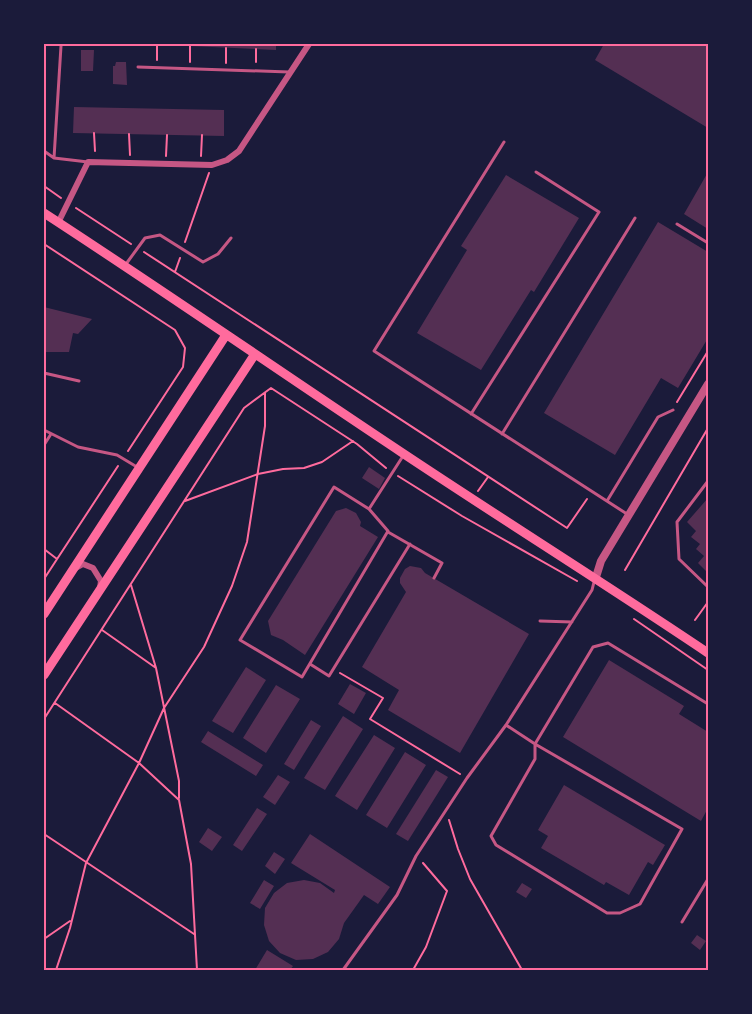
<svg xmlns="http://www.w3.org/2000/svg" width="752" height="1014" font-family="Manrope,sans-serif">
	<rect width="100%" height="100%" fill="#1b1b3a"/>
	<path fill="#542f53" d="M168,44h108v6l-108,-5z
		M604,44h104v84l-113,-68z
		M81,50h13l-1,21h-12z
		M116,62h10l1,23 -14,-1v-18h2z
		M74,107l150,3v26l-151,-3z
		M708,172v57l-24,-15z
		M506,175l73,43 -45,74 -3,-2 -50,80 -64,-37 50,-83 -6,-4z
		M658,222l50,30v86l-30,50 -17,-10 -46,77 -71,-42z
		M44,307l48,12 -14,15 -5,-1 -4,19h-25z
		M369,467l16,11 -6,11 -17,-11z
		M708,498v75l-10,-10 6,-7 -8,-7 4,-5 -9,-7 5,-6 -9,-9z
		M346,508l10,5 5,9 -1,4 18,11 -73,118 -22,-15 -12,-5 -3,-14 68,-110z
		M410,566l11,2 4,5 104,61 -69,119 -72,-43 11,-20 -37,-23 44,-75 -6,-9v-5l5,-9z
		M609,660l75,46 -5,8 29,18v76l-7,13 -138,-84z
		M246,667l20,13 -33,53 -21,-12z
		M350,684l16,9 -12,21 -16,-10z
		M276,685l24,14 -34,54 -23,-15z
		M343,716l20,13 -38,61 -21,-12z
		M311,720l10,6 -27,44 -10,-6z
		M208,731l55,34 -7,11 -55,-34z
		M374,735l21,13 -38,62 -22,-14z
		M405,752l21,13 -39,63 -21,-13z
		M436,770l12,7 -40,64 -12,-7z
		M278,775l12,7 -15,23 -12,-8z
		M564,785l101,60 -12,20 -5,-3 -19,33 -23,-13 -2,3 -63,-37 7,-12 -10,-6z
		M257,808l10,6 -25,37 -9,-6z
		M208,828l14,9 -10,14 -13,-9z
		M310,834l80,53 -12,17 -14,-9 -20,28 -5,16 -11,13 -15,7 -17,1 -16,-7 -11,-12 -5,-16 1,-17 9,-15 13,-10 17,-3 16,3 14,10 1,-3 -44,-27z
		M274,852l11,7 -10,15 -10,-8z
		M264,880l10,6 -14,23 -10,-6z
		M522,883l10,6 -6,9 -10,-6z
		M697,935l9,6 -6,9 -9,-7z
		M267,950l26,16 -3,4h-35z"/>
	<g fill="none" stroke-linecap="round" stroke-linejoin="round">
		<path stroke="#ff6b9d" stroke-width="2" d="M157,45v15
			M256,49v13
			M190,62v-16
			M226,63v-15
			M94,133l1,18
			M129,134l1,21
			M166,156l1,-21
			M201,156l1,-21
			M44,186l17,12
			M76,208l55,36
			M185,242l24,-69
			M44,244l131,86 10,18 -2,19 -55,84
			M144,252l423,276 20,-29
			M175,272l5,-14
			M677,402l31,-51
			M398,476l64,40 115,65
			M478,491l10,-14
			M185,501l73,-27 25,-5 21,-1 18,-6 31,-21
			M44,549l13,10
			M625,570l83,-142
			M44,579l74,-113
			M131,585l25,83 23,113v17
			M634,619l74,51
			M695,620l13,-18
			M102,630l54,38
			M340,673l43,25 -13,21 90,55
			M55,703l84,60 40,37 12,64 6,106
			M44,719l200,-311 27,-20 86,56 29,24
			M449,820l9,29 12,30 52,91
			M44,834l150,100
			M44,939l26,-18
			M56,970l14,-42 16,-65 53,-100 25,-55 40,-61 28,-61 15,-44 18,-116v-33
			M413,970l13,-23 21,-56 -24,-28"/>
		<path stroke="#c65784" stroke-width="3" d="M138,67l151,5
			M504,142l-130,209 253,163
			M44,151l10,7 34,4
			M54,158l7,-112
			M677,224l31,19
			M126,264l19,-26 15,-3 43,27 15,-8 13,-16
			M44,373l35,8
			M471,414l128,-202 -63,-40
			M44,430l34,17 39,8 20,12
			M502,434l133,-216
			M44,445l7,-11
			M708,481l-31,41 2,37 29,28
			M607,501l51,-84 15,-7
			M369,509l19,22 -86,146 -62,-37 94,-153 35,22 34,-53
			M388,532l54,31 -8,15
			M540,621l32,1
			M310,664l19,12 81,-132
			M506,725l29,19 147,85 -42,75 -20,9h-13l-111,-68 -5,-9 44,-77v-15l58,-97 15,-4 100,61
			M682,922l26,-43
			M343,970l54,-75 19,-39 51,-78 39,-53 86,-135 2,-8"/>
		<path stroke="#c65784" stroke-width="6" d="M58,223l30,-61 124,3 15,-5 12,-9 70,-107
			M74,569l9,-5 10,4 8,13 -1,7"/>
		<path stroke="#c65784" stroke-width="8" d="M596,577l5,-16 107,-177"/>
		<path stroke="#ff6b9d" stroke-width="9" d="M44,213c120,78 238,160 357,239 102,68 206,133 307,201
			M44,614l182,-279
			M44,675l211,-321"/>
	</g>
	<rect width="752" height="1014" fill="none" stroke="#1b1b3a" stroke-width="90"/>
	<rect x="45" y="45" width="662" height="924" fill="none" stroke="#ff6b9d" stroke-width="2"/>
</svg>
